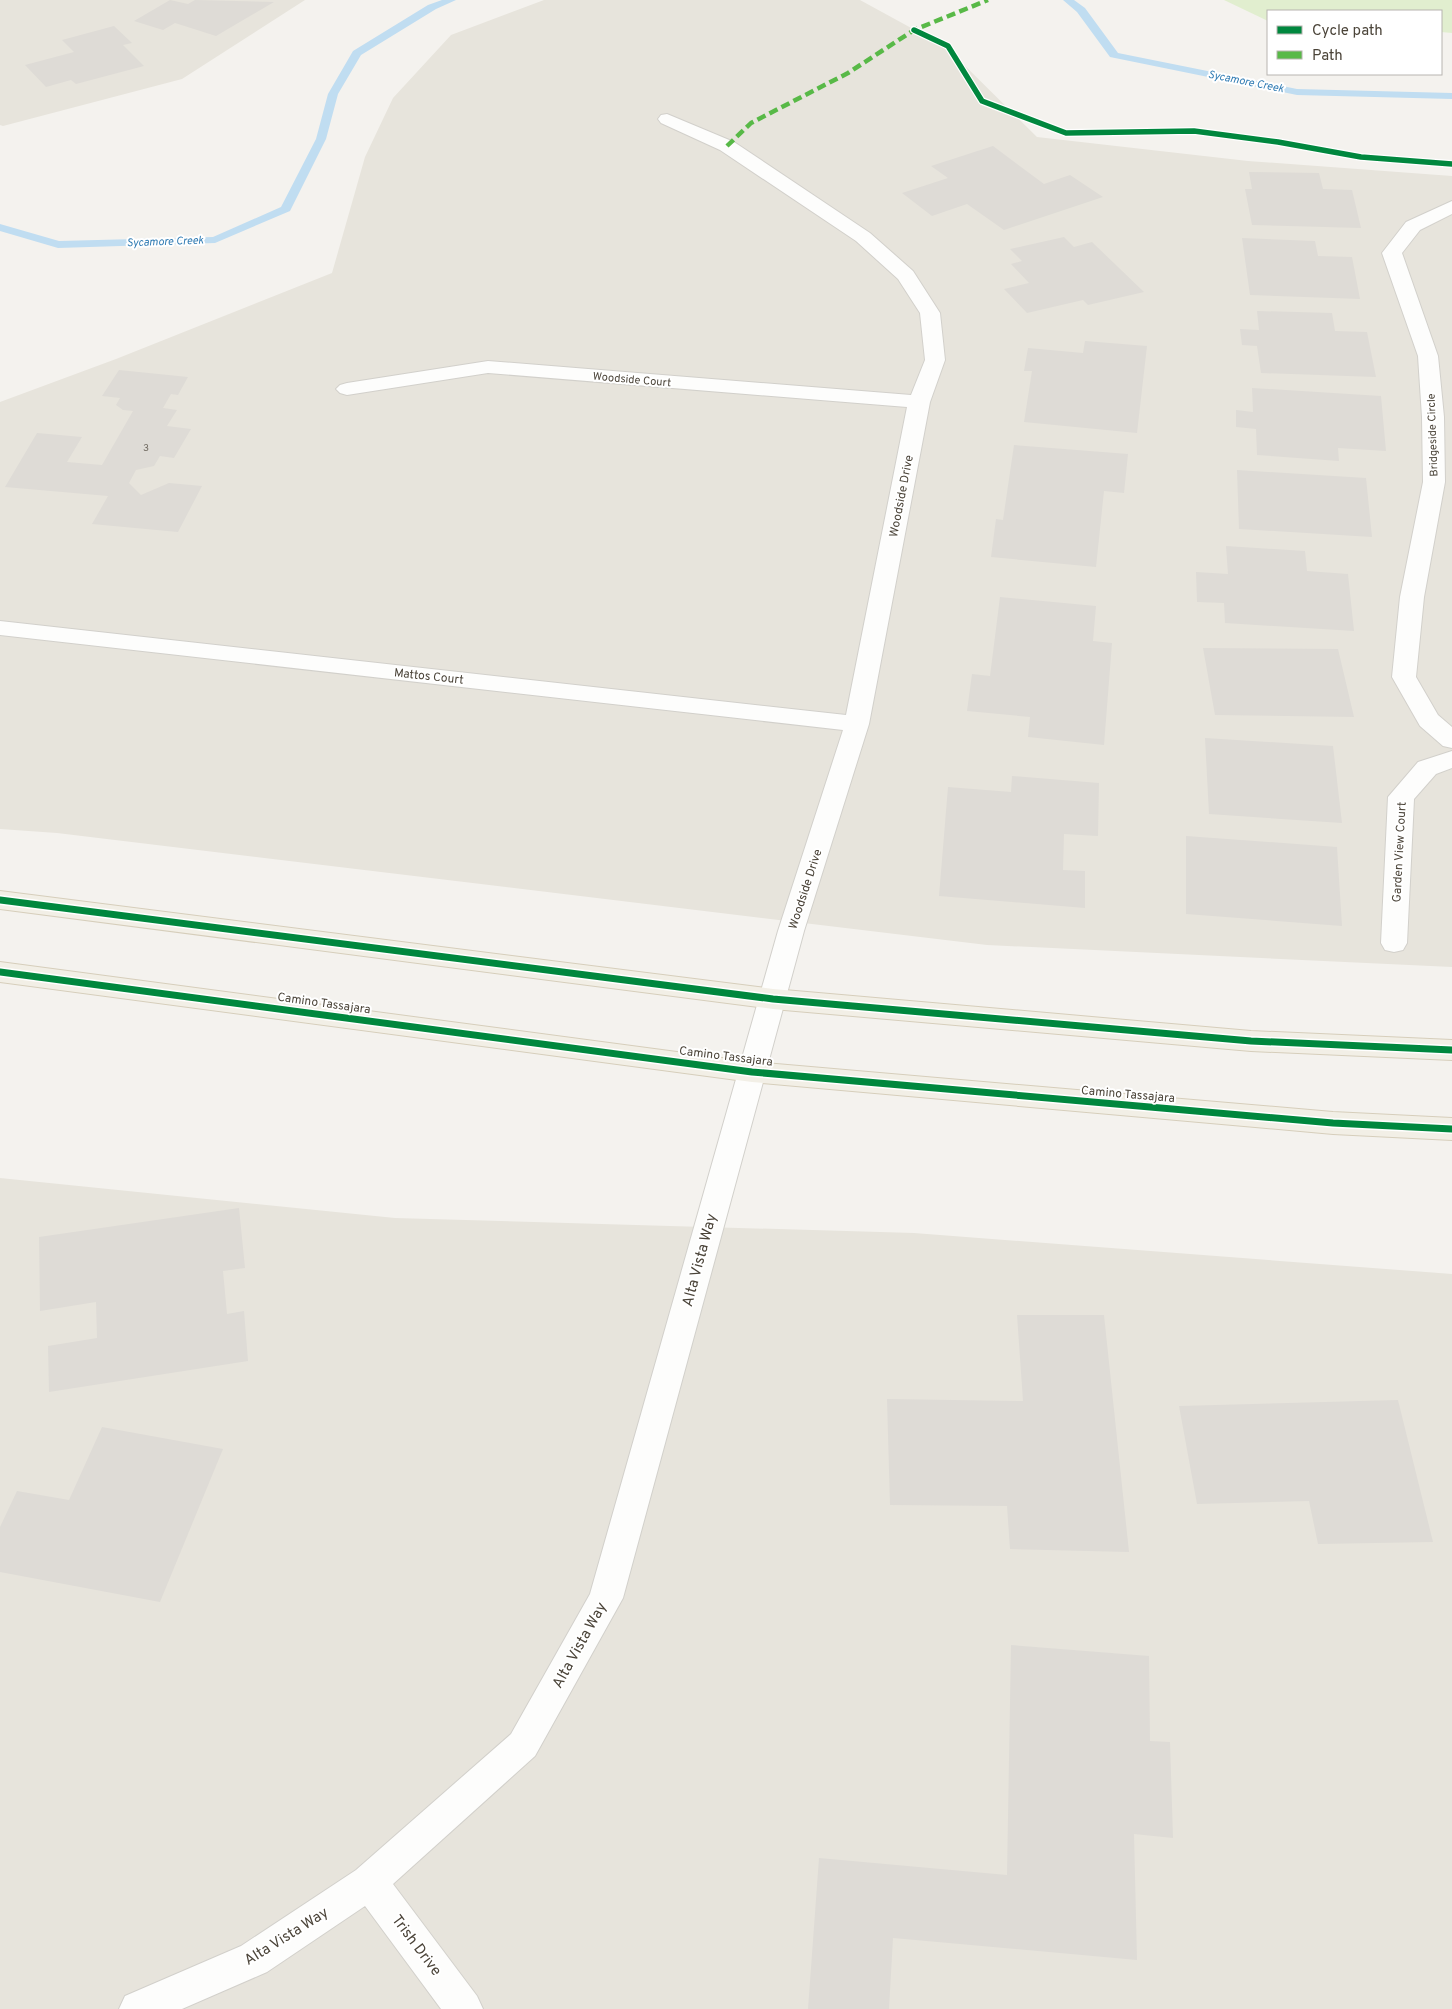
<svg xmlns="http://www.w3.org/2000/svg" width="1452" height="2009" font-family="Overpass,sans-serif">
	<rect width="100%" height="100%" fill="#f4f2ee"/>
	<path fill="#e7e4dc" d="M0,0h305l-123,79 -179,47 -3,-1z
		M544,0h316l86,47 91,90 211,24 204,15v791l-465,-22 -930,-112 -57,-4v-427l116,-43 216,-86 33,-116 28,-59 58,-63z
		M0,1178l395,40 519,15 538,41v735h-1452z"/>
	<path fill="#e1eecf" d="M1224,0h228v33l-11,-1v-21h-173v10z"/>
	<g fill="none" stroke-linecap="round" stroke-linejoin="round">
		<path fill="#c0ddf1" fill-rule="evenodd" d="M442,0h14l-20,9 -75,46 -23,39 -12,45 -36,72 -75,32 -157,5 -58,-17v-7l59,17 154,-4 68,-30 35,-68 12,-45 25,-43 75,-46z
			M1063,0h11l11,8 33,45 179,36 155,4v6l-155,-4 -187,-38 -33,-45z"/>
	</g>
	<path fill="#dedbd6" d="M170,0l18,4 7,-4 79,2 -58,34 -41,-13 -12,7 -29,-9z
		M114,26l18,17 -9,2 21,21 -68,18 -5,-4 -25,7 -21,-22 49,-13 -12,-12z
		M993,146l51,38 26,-9 33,22 -99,33 -37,-26 -35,12 -30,-23 46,-15 -17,-12z
		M1249,172l70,1 4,16 29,1 9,38 -109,-3 -7,-36h7z
		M1064,237l10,10 18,-5 52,50 -56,13 -5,-5 -56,13 -23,-24 25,-6 -18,-19 11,-3 -12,-12z
		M1242,238l73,3 3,15 34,1 8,42 -110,-4z
		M1257,311l75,2 3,18 32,1 9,45 -115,-4 -4,-27 -15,-1 -2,-16 19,1z
		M1085,341l62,5 -10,87 -113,-11 8,-51h-8l4,-23 55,5z
		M119,370l69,7 -10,18 -7,-1 -8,14 14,2 -10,16 24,3 -17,29 -14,-2 -6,10 -18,4 -7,13 12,12 28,-12 33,3 -24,46 -86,-8 16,-28 -103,-9 32,-54 45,4 -15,25 35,3 31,-54 -10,-1 -7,-5 4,-7 -18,-2z
		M1252,388l129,8 5,55 -48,-3 1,13 -82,-6 -1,-26 -20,-2v-17l17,2z
		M1014,445l114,9 -4,39 -20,-2 -8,76 -105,-10 5,-38 7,1z
		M1237,470l129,8 6,59 -133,-8z
		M1226,546l79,5 2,20 41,3 6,57 -129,-8 -1,-20 -27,-1 -1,-30 32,2z
		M1000,597l96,9 -3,35 19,2 -8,102 -76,-8 2,-20 -63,-6 5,-37 18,2z
		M1203,648l135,1 16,68 -139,-2z
		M1205,738l128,8 9,77 -133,-9z
		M1012,776l87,7 -1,53 -34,-2 -1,36 22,1v37l-146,-12 9,-109 63,5z
		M1186,836l151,11 5,79 -156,-12z
		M239,1208l6,60 -22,3 4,43 17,-3 4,50 -199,31 -1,-46 49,-8 -1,-36 -56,9 -1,-74z
		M1017,1315h87l25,237 -119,-3 -3,-43 -117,-1 -3,-106 136,2z
		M1398,1400l35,142 -115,2 -9,-43 -112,3 -18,-98z
		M102,1427l121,22 -63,153 -160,-30v-45l17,-36 52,9z
		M1011,1645l138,11 1,85 20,1 3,96 -39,-4 3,126 -244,-22 -4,71h-81l11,-151 188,17z"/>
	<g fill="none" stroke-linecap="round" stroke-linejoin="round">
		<g stroke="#d2d0cb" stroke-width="2">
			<path id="minor" d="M667,114l67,28 136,91 43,38 27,42 5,47 -15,42 -61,322 -65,207 -181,667 -88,158 -142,128 84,112 6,13h-42l-76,-103 -98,66 -85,37h-63l6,-13 116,-50 115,-76 155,-136 79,-140 188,-663 65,-201 -843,-95v-14l846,94 61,-308 -419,-34 -141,22 -7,-2 -4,-4 4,-4 7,-2 141,-22 423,34 14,-35 -5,-47 -22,-34 -42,-38 -136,-91 -59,-27 -3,-4 3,-4z
				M1452,201v13l-32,16 -18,23 36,103 6,61 1,65 -21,115 -8,80 22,38 14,12v21l-9,-2 -23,-20 -28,-49 8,-80 23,-115 -1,-65 -4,-61 -36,-103 24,-31z
				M1452,751v17l-16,6 -22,25 -7,144 -4,7 -9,2 -9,-2 -4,-7 7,-146 30,-35z"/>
		</g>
		<g stroke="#d6cebb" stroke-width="2">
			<path id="major" d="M0,891l773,98 478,42 201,9v20l-201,-9 -478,-42 -773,-100z
				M0,962l752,100 581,50 119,6v22l-119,-6 -581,-52 -752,-100z"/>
		</g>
		<use href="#minor" fill="#fdfdfc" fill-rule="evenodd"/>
		<use href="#major" fill="#f2efe6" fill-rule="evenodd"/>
		<path stroke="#58b947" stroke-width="4.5" stroke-dasharray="9 4.5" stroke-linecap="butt" d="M727,146l24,-23 97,-50 66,-43 74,-30"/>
		<g stroke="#fff" stroke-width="8">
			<path id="cycleway-far1" d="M914,30l34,16 34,55 84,32 128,-2 84,11 83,15 91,7"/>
		</g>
		<g stroke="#fff" stroke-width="10">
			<path id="cycleway" d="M0,900l773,99 478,42 201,9
				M0,972l752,100 581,51 119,6"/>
		</g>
		<use href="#cycleway-far1" stroke="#00873e" stroke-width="5.5"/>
		<use href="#cycleway" stroke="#00873e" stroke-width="7"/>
	</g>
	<g text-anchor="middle" stroke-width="4" stroke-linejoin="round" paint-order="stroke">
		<g font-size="10" fill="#706a61">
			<text x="146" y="451">3</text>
		</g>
		<g font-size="11" font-style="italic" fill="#2e7ab2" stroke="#fff">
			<text transform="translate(1246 81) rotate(11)" y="4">Sycamore Creek</text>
			<text transform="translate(165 241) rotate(-2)" y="4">Sycamore Creek</text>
		</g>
		<g font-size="11" fill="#4b4439" stroke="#fff">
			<text transform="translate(632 379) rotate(5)" y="4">Woodside Court</text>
			<text transform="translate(1432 435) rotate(-92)" y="4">Bridgeside Circle</text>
		</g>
		<g font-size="12" fill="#4b4439" stroke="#fff">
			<text transform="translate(901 496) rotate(-79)" y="4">Woodside Drive</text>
			<text transform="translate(429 676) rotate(6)" y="4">Mattos Court</text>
			<text transform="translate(1399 852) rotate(-87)" y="4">Garden View Court</text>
			<text transform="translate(805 889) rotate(-72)" y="4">Woodside Drive</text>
			<text transform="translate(324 1003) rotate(8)" y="4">Camino Tassajara</text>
			<text transform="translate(726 1056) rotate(7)" y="4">Camino Tassajara</text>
			<text transform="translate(1128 1094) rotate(5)" y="4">Camino Tassajara</text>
		</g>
		<g font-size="15" fill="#4b4439" stroke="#fff">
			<text transform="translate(699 1260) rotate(-75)" y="5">Alta Vista Way</text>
			<text transform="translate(579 1645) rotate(-61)" y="5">Alta Vista Way</text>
			<text transform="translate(286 1936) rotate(-32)" y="5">Alta Vista Way</text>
			<text transform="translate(417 1945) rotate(53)" y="5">Trish Drive</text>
		</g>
	</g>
	<rect x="1267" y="10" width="175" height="65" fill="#ffffff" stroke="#b7b4b0"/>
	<rect x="1277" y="26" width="25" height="8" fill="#00873e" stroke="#b7b4b0"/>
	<text x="1312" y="35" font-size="15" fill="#4b4439">Cycle path</text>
	<rect x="1277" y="51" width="25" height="8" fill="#58b947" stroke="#b7b4b0"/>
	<text x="1312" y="60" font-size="15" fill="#4b4439">Path</text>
</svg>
